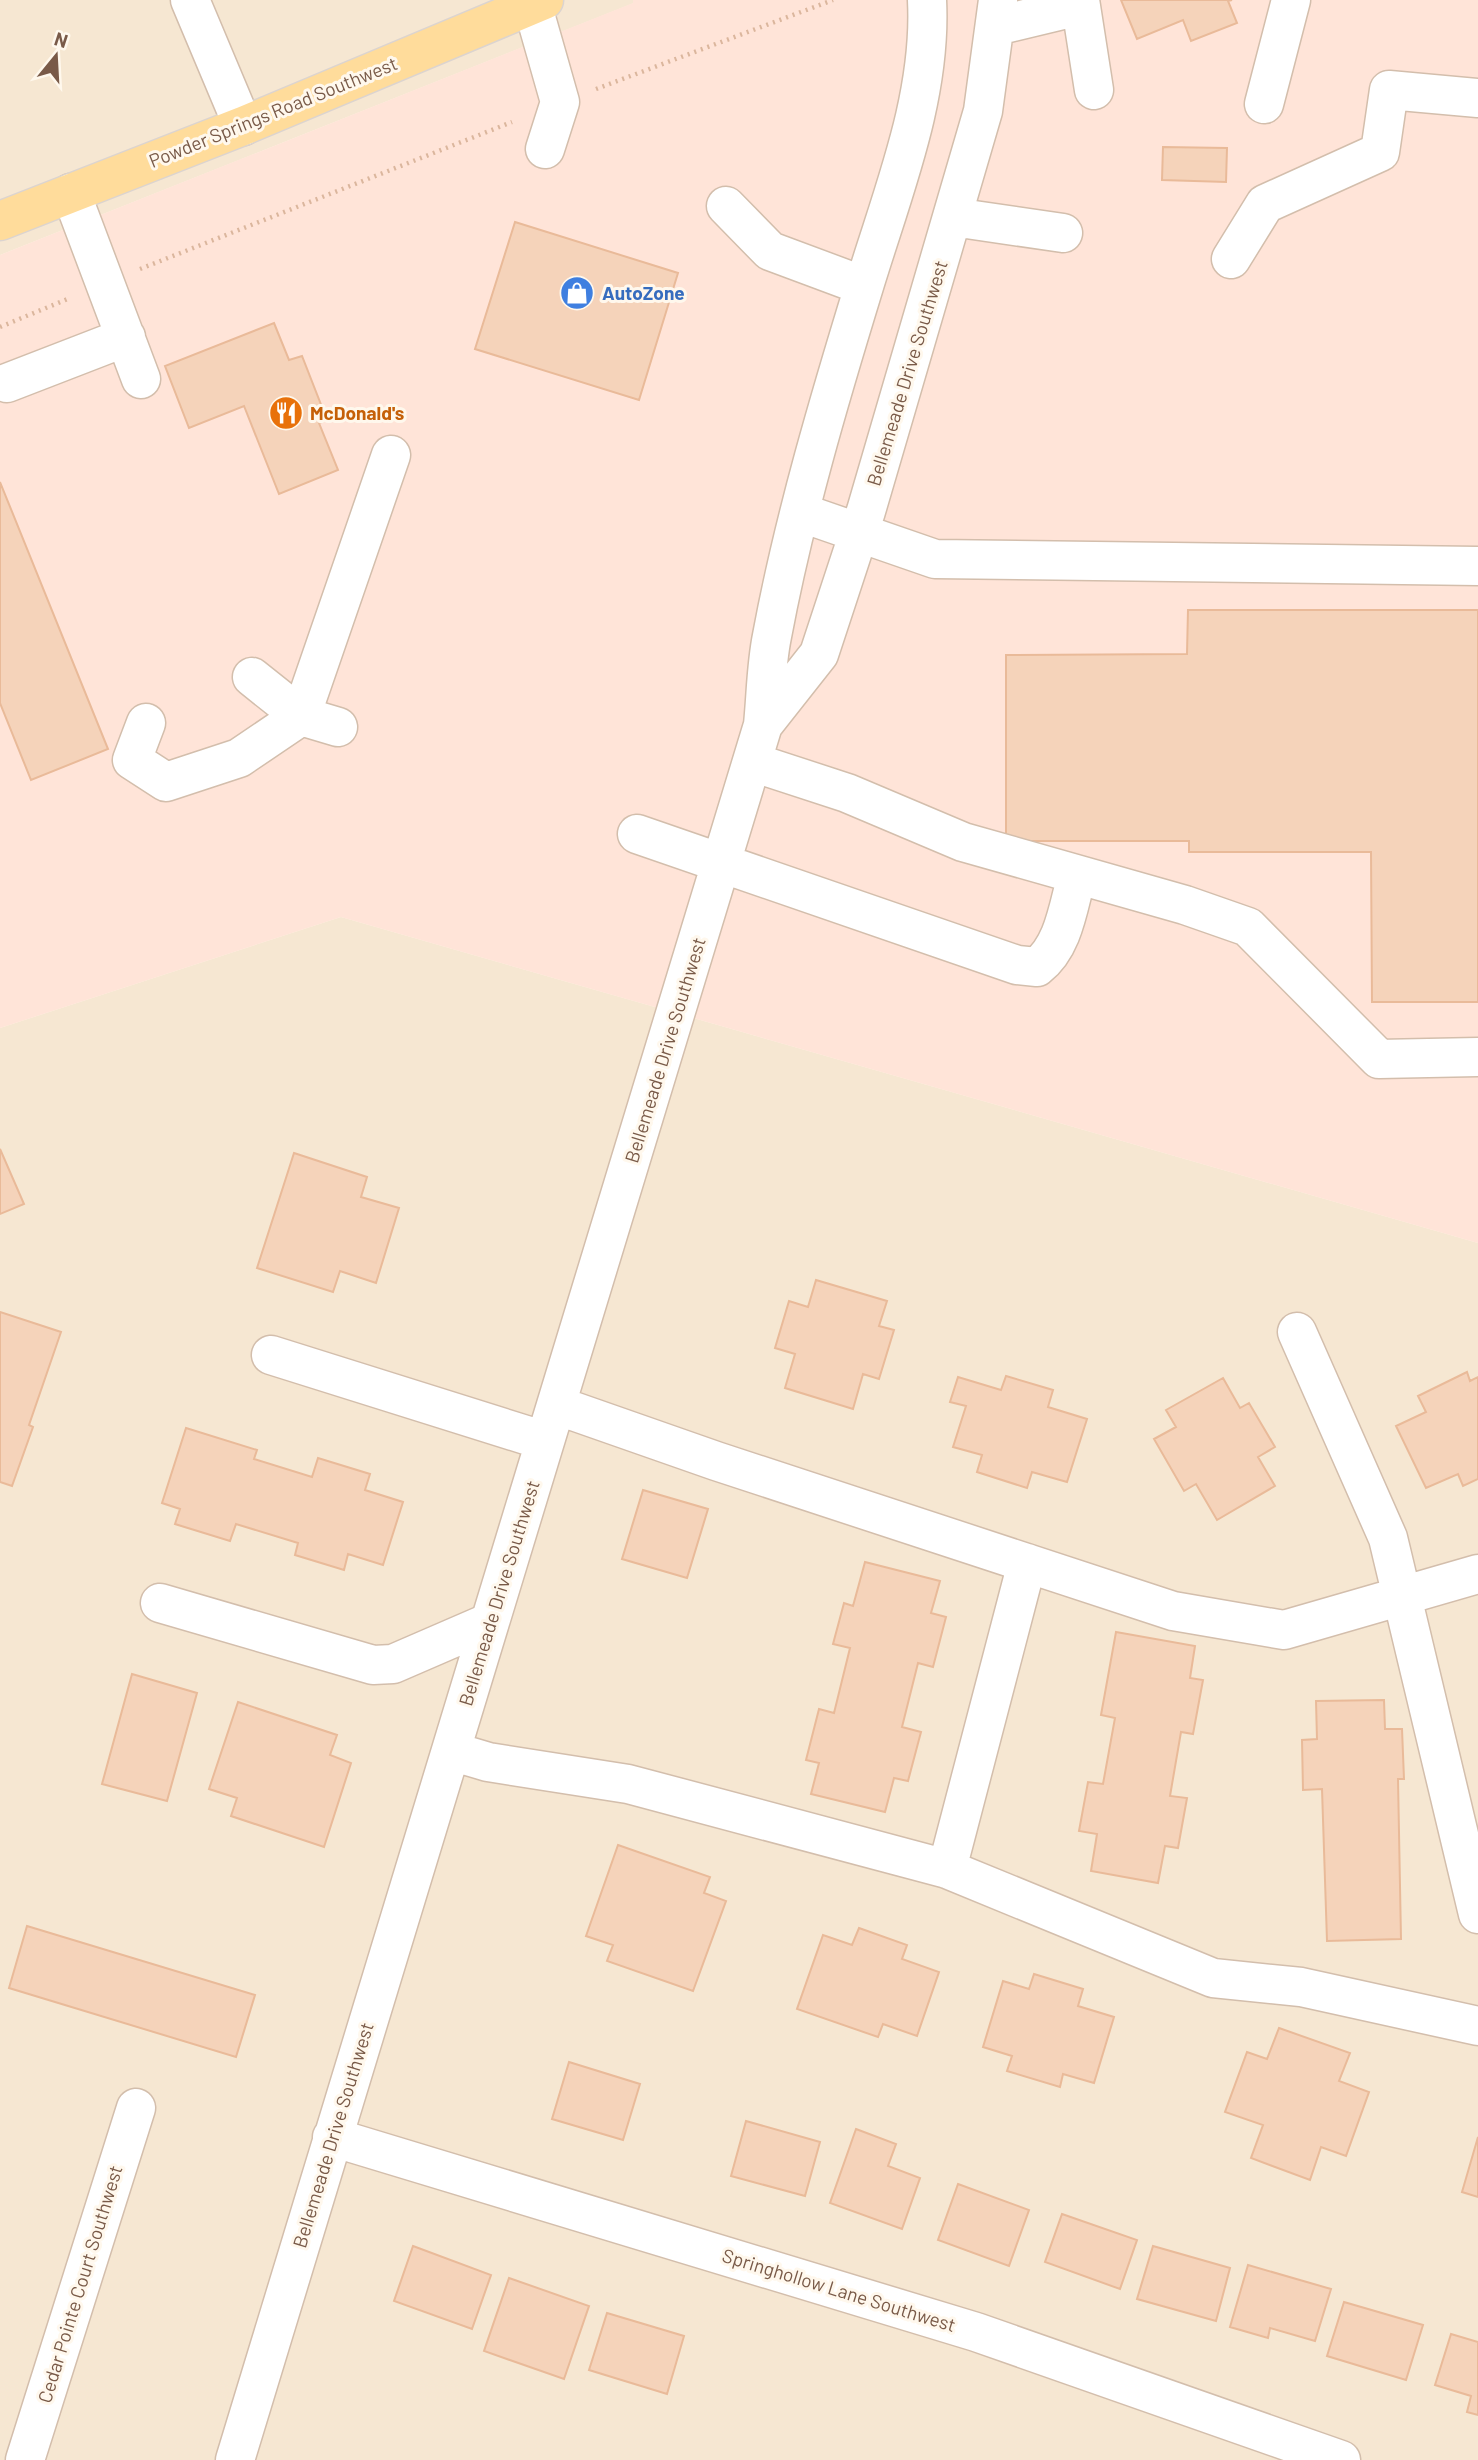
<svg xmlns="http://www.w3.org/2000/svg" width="1478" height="2460" font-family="Barlow,sans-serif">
	<rect width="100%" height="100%" fill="#fef5e5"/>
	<path fill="#f6e7d2" d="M0,0h633l1,3 -634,252z
		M341,917l1137,326v1217h-1478v-1432z"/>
	<path fill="#ffe4d8" d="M633,0h845v1243l-1137,-326 -341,111v-773l633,-252z"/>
	<path fill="#f5d3ba" stroke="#e9ba99" stroke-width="2" d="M1121,0h111l-4,1 9,22 -46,18 -8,-21 -46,19z
		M1163,147l64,1 -1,34 -64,-2z
		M515,222l163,51 -39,127 -164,-51z
		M274,323l15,37 13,-4 25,64 -8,3 19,47 -59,24 -35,-88 -55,22 -24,-62z
		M0,482l108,267 -77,31 -31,-77z
		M1188,610h290v392h-106l-1,-150h-182v-11h-183v-186l181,-1z
		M0,1149l24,55 -24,10z
		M294,1153l73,24 -6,20 38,11 -23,75 -36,-12 -7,21 -76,-24z
		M816,1280l71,21 -8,25 15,4 -15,49 -16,-5 -10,35 -68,-21 10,-34 -20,-6 14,-47 19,6z
		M0,1312l61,20 -32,93 4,2 -21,59 -12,-4z
		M1467,1372l3,9 8,-4v102l-15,7 -5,-12 -32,14 -30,-62 30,-14 -8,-16z
		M1006,1376l47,14 -5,17 39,12 -20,63 -35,-10 -5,16 -50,-16 5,-17 -29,-8 13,-41 -16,-4 8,-25 43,13z
		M1223,1378l17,30 9,-5 26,44 -17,10 17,29 -58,34 -21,-36 -12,7 -30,-52 22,-12 -10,-17z
		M186,1428l71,22 -3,9 58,18 6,-19 52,16 -5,16 38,12 -20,63 -35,-11 -4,16 -49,-15 3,-12 -62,-19 -6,17 -55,-17 5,-15 -18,-6z
		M643,1490l65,19 -21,69 -65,-19z
		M865,1562l75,19 -9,32 15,4 -13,50 -15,-4 -16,64 19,5 -13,49 -14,-3 -9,34 -74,-18 8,-31 -13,-3 13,-51 15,4 16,-65 -17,-4 11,-41 9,3z
		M1116,1632l79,14 -5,32 13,2 -10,54 -12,-2 -11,64 17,2 -9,50 -13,-2 -7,37 -67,-12 6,-37 -18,-3 9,-49 15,2 12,-66 -14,-3z
		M132,1674l65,19 -30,108 -65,-17z
		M1384,1700l1,29h17l2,50h-6l3,160 -74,2 -5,-152 -19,1 -1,-50 15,-1 -1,-38z
		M238,1702l99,33 -7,20 21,8 -27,84 -93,-31 6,-18 -28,-9z
		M618,1845l92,32 -6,16 22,8 -33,90 -86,-30 6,-16 -27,-9z
		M27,1926l228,69 -19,62 -227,-69z
		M859,1928l48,17 -5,14 37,13 -22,64 -34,-12 -5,13 -81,-28 26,-74 29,10z
		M1034,1974l49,15 -5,17 36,11 -20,66 -31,-9 -3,13 -53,-16 5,-15 -29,-9 20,-66 26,8z
		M1279,2028l71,25 -11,28 30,11 -23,64 -25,-9 -11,33 -59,-22 12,-33 -38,-13 22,-60 20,7z
		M569,2062l71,22 -17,56 -71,-21z
		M746,2121l74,21 -15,54 -74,-20z
		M856,2129l40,15 -8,22 32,12 -18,51 -72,-26z
		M1478,2137v60l-16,-5z
		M958,2184l71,26 -20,56 -71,-26z
		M1062,2214l75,26 -17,49 -75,-27z
		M413,2246l78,29 -19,54 -78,-28z
		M1153,2246l77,22 -14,53 -79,-22z
		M1248,2265l83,24 -16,52 -45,-13 -2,10 -38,-11z
		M509,2278l80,28 -25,73 -80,-28z
		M1344,2302l79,23 -17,55 -79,-24z
		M607,2313l77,23 -17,58 -78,-24z
		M1451,2334l27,8v73l-11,-3 4,-16 -36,-11z"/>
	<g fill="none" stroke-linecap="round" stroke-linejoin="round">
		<g stroke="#d3beac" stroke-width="41">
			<path id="minor" d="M190,0l53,126
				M531,0l29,102 -15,47
				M1080,0l14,90
				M996,26l83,-20
				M1264,104l27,-104
				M71,193l70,186
				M726,206l44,45 94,35
				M953,217l110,16
				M1231,259l34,-55 115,-52 9,-62 89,8
				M7,383l119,-46
				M802,513l133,46 543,7
				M252,677l49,39 37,11
				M146,723l-14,37 34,22 73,-24 62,-42 90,-261
				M763,725l56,-71 47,-143 117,-400 15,-111
				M752,762l95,31 116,49 222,63 63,22 131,132 99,-2
				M637,834l380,131 20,2c27,-21 31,-60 40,-92
				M1297,1332l91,206 90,376
				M271,1355l274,86
				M556,1405l160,56 457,150 111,19 194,-56
				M160,1603l213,62 20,-1 97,-42
				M451,1751l37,11 140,22 319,85 266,109 88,9 177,39
				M947,1869l80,-306
				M332,2137l644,195 365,128
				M25,2460l111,-352
				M235,2460l528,-1735c3,-29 3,-60 9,-89 22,-118 58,-239 93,-353 28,-92 67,-186 62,-283"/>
		</g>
		<g stroke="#dcd4cf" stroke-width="41">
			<path id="major" d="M0,221l243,-95 301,-126"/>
		</g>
		<path stroke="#dbb69d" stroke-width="4.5" stroke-dasharray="2 5" stroke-linecap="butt" d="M596,89l237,-89
			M140,269l372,-147
			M0,327l70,-29"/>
		<use href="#minor" stroke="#fff" stroke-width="38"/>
		<use href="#major" stroke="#ffdc9b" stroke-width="38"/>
	</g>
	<defs>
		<g id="shop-disc" transform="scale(1.75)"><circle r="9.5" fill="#3f7fe0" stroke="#fff8ed"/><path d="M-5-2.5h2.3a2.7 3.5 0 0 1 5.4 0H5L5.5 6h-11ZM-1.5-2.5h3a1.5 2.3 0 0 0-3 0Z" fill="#fff"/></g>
		<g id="restaurant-disc" transform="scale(1.75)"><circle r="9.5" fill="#e8710a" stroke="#fff8ed"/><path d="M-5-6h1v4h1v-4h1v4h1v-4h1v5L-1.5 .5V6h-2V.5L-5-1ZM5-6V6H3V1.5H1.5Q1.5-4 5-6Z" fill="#fff"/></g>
	</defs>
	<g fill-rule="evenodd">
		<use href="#shop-disc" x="577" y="293"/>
		<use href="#restaurant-disc" x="286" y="413"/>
	</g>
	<g text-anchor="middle" stroke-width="6" stroke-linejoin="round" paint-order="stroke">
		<g font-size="19" fill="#795a48" stroke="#fff8ed">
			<text transform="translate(273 112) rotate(-22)" y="7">Powder Springs Road Southwest</text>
			<text transform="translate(907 373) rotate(-73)" y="7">Bellemeade Drive Southwest</text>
			<text transform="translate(665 1050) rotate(-73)" y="7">Bellemeade Drive Southwest</text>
			<text transform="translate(499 1593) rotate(-73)" y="7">Bellemeade Drive Southwest</text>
			<text transform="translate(333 2135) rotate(-73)" y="7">Bellemeade Drive Southwest</text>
			<text transform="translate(80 2284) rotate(-73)" y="7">Cedar Pointe Court Southwest</text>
			<text transform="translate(839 2290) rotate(17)" y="7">Springhollow Lane Southwest</text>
		</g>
		<g font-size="19" font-weight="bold" fill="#366cbe" stroke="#fff8ed" text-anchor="start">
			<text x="602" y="300">AutoZone</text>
		</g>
		<g font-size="19" font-weight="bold" fill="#c56008" stroke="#fff8ed" text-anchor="start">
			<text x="310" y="420">McDonald's</text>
		</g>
	</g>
	<g transform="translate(56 56) rotate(18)" stroke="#fff8ed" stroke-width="5" paint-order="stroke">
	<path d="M0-5L12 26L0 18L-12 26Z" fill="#795a48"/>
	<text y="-10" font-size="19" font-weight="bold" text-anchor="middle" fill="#795a48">N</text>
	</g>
</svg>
